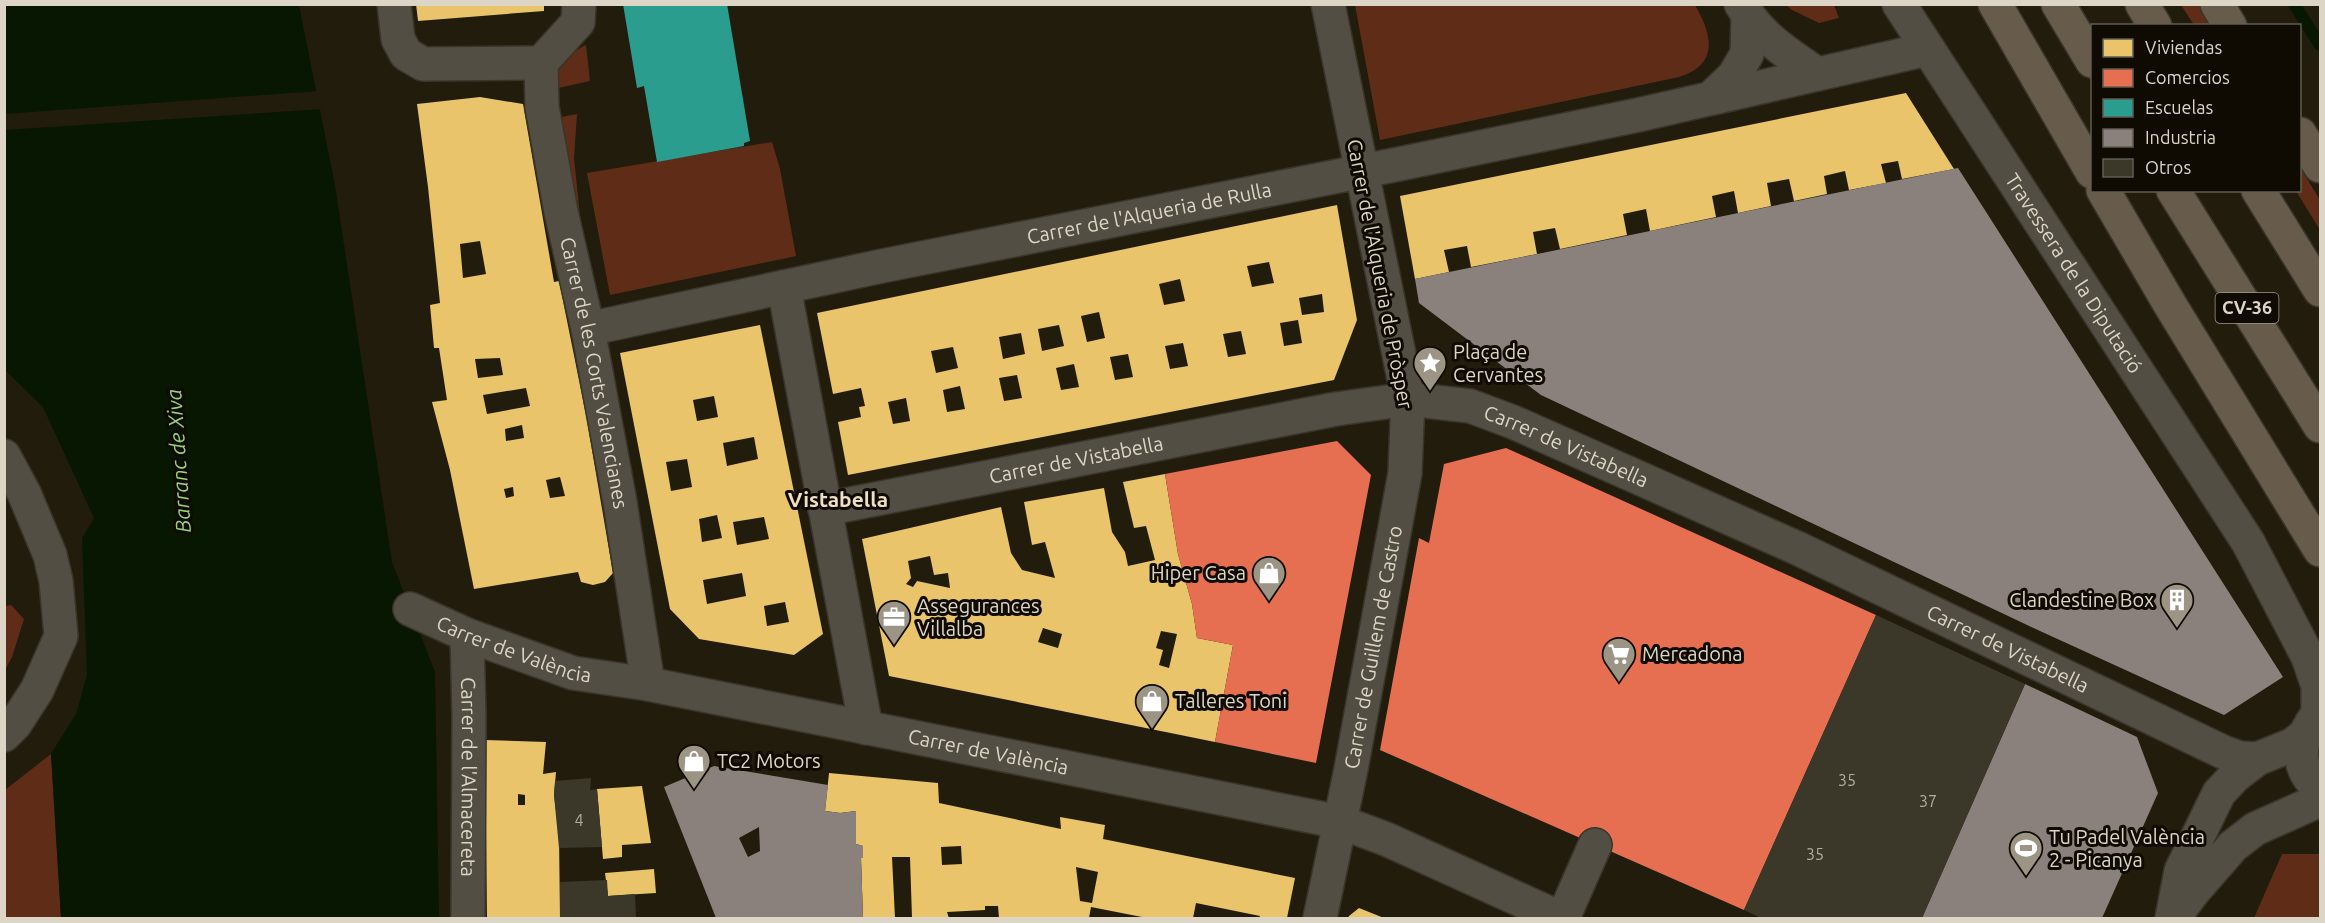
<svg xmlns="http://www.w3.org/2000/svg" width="2325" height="923" font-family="Ubuntu,sans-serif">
	<rect width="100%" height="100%" fill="#221c0c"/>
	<path fill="#5f2c18" d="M1355,5h340c16,28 26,59 -16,72l-299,63z
		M1786,5h48l5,13 -20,5 -27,-13z
		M2181,5h18l13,20h-18z
		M586,45l4,36 -36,8c3,-24 10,-33 32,-44z
		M577,114l-3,44 8,77 -26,-117z
		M772,142l8,27 16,87 -186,39 -23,-122z
		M2300,167l20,33v30l-24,-39 4,-1z
		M11,605l13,14 -12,38 -7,13v-64z
		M51,754l10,164h-56v-128z
		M2282,854h38v64h-66z"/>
	<path fill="#081701" d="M4,5h295l36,180 57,377 43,110 4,246h-378l-10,-164 25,-40 11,-39 -5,-137 12,-20 -51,-111 -38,-37z"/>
	<path fill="#221c0c" d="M319,91l4,18 -318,21v-16z"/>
	<path fill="#e9c46a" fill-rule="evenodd" d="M416,4h128v7l-126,10z
		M1906,93l48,76 -52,10 -4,-18 -17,3 5,19 -37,7 -4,-19 -21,5 3,18 -33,7 -5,-22 -22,4 4,23 -33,7 -4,-22 -22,5 4,21 -66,14 -4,-22 -23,5 4,21 -67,14 -5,-21 -22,4 4,22 -66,13 -4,-21 -23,4 5,22 -34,7 -15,-83z
		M480,97l43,7 31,178 5,-1 27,134 27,158 -8,9 -12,3 -12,-3 -3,-10 -104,17 -24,-119 -18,-68 15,-2 -8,-52h-5l-4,-43 10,-2 -12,-116 -11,-83zM480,241l6,33 -23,4 -3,-34zM500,358l3,17 -25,3 -3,-19zM526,388l4,18 -43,8 -4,-19zM522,425l2,13 -18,3 -1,-12zM560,477l5,19 -15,2 -4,-18zM513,487l1,9 -8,2 -2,-9z
		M1337,205l20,115 -23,60 -486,95 -10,-53 23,-5 -2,-10 6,-1 -4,-18 -28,6 -16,-81zM1269,262l5,21 -22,4 -5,-21zM1180,279l5,22 -21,4 -5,-21zM1322,294l2,18 -22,3 -3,-17zM1099,312l6,26 -18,4 -6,-26zM1298,320l4,23 -18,3 -4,-23zM1059,325l5,21 -22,5 -4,-22zM1241,331l5,23 -18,3 -5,-23zM1021,333l4,21 -22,5 -4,-22zM1183,343l5,23 -18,3 -5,-23zM953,347l5,21 -22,5 -5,-22zM1128,354l5,23 -18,3 -5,-23zM1074,364l5,23 -18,3 -5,-22zM1017,375l5,23 -18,3 -5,-23zM960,386l5,23 -18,3 -4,-22zM906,398l4,23 -17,3 -5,-22z
		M760,325l63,309 -29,21 -95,-16 -29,-30 -50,-256zM714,396l4,21 -21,4 -4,-21zM754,437l4,22 -31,7 -4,-23zM687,459l5,28 -21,4 -5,-29zM717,515l5,23 -20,4 -3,-23zM764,517l5,22 -32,6 -4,-23zM742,573l4,23 -39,8 -4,-24zM785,602l4,20 -22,4 -3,-20z
		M1165,474l13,80 14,50 5,34 36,7 -18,97 -326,-66 -27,-137 139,-32 10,46 11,17 33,8 -10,-36 -13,3 -8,-43 80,-14 8,44 13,20 3,14 27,-6 -9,-34 -12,2 -11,-46zM930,556l4,19 14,-2 2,15 -33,-7 -4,6 -7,-3 5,-6 -3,-17zM1043,628l19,6 -4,14 -20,-6zM1161,631l16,3 -8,34 -10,-3 4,-15 -7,-2z
		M485,740l61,2 -3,32 13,-2 -2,23 5,40 1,83h-73zM518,794l7,1v10h-7z
		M829,773l109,10 1,20 122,26 -1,-12 45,8 -2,14 192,39 -8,40h-28l1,-2 -64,-13 -3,15h-46l-56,-11 -2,11h-90l-1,-12h-13v4l-38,2 2,6h-37l-2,-61h-18l3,61h-32l-2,-60h2v-12l-7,-2v-33l-16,2 -15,-2zM961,846l1,18 -20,1 -1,-18zM1076,867l22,5 -6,31 -12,-2z
		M642,786l9,57 -29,2v12l-19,2 -6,-70z
		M654,869l2,24 -48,3 -3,-23z
		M1359,908l25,10h-36l1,-2z"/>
	<path fill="#e76f51" d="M1337,441l34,34 -55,288 -101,-21 18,-97 -36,-7 -5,-34 -14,-50 -13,-80z
		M1506,448l370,167 -132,295 -364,-160 39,-212 10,5 15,-79z"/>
	<path fill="#2a9d8f" d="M623,4h104l23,137 -6,2v3l-87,16 -13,-76 -7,2z"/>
	<path fill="#8a817c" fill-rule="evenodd" d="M1958,168l325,509 -59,38 -184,-84 -499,-236 -122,-92 -4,-24z
		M2025,684l112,53 21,56 -56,125h-180z
		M714,766l114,19 -3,26 15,2 16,-2v33l7,2v12h-2l2,60h-147l-52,-131zM759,827l1,24 -12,6 -9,-19z"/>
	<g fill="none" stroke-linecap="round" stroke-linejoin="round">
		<path stroke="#081701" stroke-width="12" d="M2294,4l26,41"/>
	</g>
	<path fill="#3b3829" d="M1876,615l149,69 -103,234h-161l-17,-8z
		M591,778l-1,12 7,-1 5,58 -43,1 -5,-53 1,-14z
		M607,880l1,16 27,-2 1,24h-76v-36z"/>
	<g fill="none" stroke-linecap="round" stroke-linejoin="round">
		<g stroke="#3a352b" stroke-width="36">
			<g id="minor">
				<path d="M394,4l4,35 8,15 17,10 118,-1"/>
				<path d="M1741,4c19,33 46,49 76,70"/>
				<path id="s1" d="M1899,4l349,538 60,115 10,29v27l-7,11"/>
				<path id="s2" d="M541,63l1,44 19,105 27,117 32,173 28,182"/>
				<path d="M541,63l37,-41 1,-18"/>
				<path d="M1711,98l23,-22 13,-22 1,-37"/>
				<path d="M784,287l82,441"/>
				<path id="s3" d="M588,329l294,-63 517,-102 239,-49 290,-66"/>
				<path d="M4,456l20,37 26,62 6,26 5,55 -24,54 -22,34 -11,11"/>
				<path id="s4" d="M825,509l511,-100 72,-10 62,7 43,16 284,126 426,204 17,6 17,1"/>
				<path id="s5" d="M410,609l57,26 106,38 75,11 692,138 46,17 174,79"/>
				<path id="s6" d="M467,635l2,81 -1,202"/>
				<path d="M2312,723c-16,22 -14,49 8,65"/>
				<path d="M2174,917l19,-25 40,-46 22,-17 65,-29"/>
				<path id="s7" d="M1320,918l31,-149 54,-296 3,-74 -80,-395"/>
				<path d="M1563,918l32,-73"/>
				<path d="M2172,918l9,-47 38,-78 16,-17 22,-17 35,-14 12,-9"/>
			</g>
		</g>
		<g stroke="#3a352b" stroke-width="36">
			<path id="highway" d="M1995,4l97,168
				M2058,4l34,57
				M2142,4l13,22
				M2217,4l13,22
				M2300,134l20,32
				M2103,190l66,113 151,247
				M2173,190l147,236
				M2258,190l62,100"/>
		</g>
		<use href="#minor" stroke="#534e43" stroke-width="33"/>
		<use href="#highway" stroke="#675c4b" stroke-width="33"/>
	</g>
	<defs>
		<g id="sight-pin" transform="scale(1.725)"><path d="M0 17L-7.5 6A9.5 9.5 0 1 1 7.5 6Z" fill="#9c9585" stroke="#0f0a02"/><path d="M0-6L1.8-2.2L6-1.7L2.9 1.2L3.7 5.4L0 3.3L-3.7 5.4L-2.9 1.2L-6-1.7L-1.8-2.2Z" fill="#fff"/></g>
		<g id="shop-pin" transform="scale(1.725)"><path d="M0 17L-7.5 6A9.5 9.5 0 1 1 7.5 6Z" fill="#9c9585" stroke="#0f0a02"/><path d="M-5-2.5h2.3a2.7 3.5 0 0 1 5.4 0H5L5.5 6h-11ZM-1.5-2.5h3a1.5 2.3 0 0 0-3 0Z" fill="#fff"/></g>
		<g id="building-pin" transform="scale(1.725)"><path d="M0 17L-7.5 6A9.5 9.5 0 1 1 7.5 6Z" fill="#9c9585" stroke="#0f0a02"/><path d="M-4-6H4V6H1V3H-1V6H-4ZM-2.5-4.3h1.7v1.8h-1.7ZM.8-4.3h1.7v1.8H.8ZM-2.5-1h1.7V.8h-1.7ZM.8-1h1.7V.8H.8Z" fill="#fff"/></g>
		<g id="office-pin" transform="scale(1.725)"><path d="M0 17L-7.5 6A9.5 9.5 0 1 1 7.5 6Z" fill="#9c9585" stroke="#0f0a02"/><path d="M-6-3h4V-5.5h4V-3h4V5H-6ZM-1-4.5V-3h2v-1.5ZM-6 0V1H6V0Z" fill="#fff"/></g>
		<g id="supermarket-pin" transform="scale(1.725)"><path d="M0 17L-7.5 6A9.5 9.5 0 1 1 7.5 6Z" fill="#9c9585" stroke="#0f0a02"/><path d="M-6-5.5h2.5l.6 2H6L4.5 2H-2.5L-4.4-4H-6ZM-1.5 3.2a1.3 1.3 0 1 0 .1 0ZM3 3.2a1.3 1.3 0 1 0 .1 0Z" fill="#fff"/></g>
		<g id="stadium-pin" transform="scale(1.725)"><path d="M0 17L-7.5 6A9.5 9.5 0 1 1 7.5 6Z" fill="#9c9585" stroke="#0f0a02"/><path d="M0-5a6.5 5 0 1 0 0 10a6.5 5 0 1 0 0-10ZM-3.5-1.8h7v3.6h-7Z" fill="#fff"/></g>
	</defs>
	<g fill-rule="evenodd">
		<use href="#sight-pin" x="1430" y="363"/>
		<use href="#shop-pin" x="1269" y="573"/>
		<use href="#building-pin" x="2177" y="600"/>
		<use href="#office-pin" x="894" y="617"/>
		<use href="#supermarket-pin" x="1619" y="654"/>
		<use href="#shop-pin" x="1152" y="701"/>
		<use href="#shop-pin" x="694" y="761"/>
		<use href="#stadium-pin" x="2026" y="848"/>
	</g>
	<g text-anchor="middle" stroke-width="6" stroke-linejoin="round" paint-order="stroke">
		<g font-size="16" fill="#b4ae9f">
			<text x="1847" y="786">35</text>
			<text x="1928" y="807">37</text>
			<text x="579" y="826">4</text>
			<text x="1815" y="860">35</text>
		</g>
		<rect fill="#0f0a02" stroke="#9f998b" stroke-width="1.5" x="2215.5" y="293" width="63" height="30" rx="4.5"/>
		<g font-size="18" font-weight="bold" fill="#ddd6c6">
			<text x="2247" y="314">CV-36</text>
		</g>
		<g font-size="20" fill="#ddd6c6" stroke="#0f0a02">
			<text dy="7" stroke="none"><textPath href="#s3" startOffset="573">Carrer de l'Alqueria de Rulla</textPath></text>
			<text dy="7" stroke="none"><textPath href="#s1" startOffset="321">Travessera de la Diputació</textPath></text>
			<text transform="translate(1380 274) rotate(79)" y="7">Carrer de l'Alqueria de Pròsper</text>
			<text dy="7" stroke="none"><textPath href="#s2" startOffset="315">Carrer de les Corts Valencianes</textPath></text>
			<text dy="7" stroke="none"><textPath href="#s4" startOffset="760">Carrer de Vistabella</textPath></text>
			<text dy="7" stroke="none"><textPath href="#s4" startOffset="256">Carrer de Vistabella</textPath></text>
			<text dy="7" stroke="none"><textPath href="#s5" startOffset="112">Carrer de València</textPath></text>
			<text dy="7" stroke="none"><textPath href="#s7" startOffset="276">Carrer de Guillem de Castro</textPath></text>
			<text dy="7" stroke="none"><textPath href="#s4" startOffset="1246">Carrer de Vistabella</textPath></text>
			<text dy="7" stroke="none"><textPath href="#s5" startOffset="598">Carrer de València</textPath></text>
			<text dy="7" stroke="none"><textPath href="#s6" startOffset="142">Carrer de l'Almacereta</textPath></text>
		</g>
		<g font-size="20" fill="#ddd6c6" stroke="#0f0a02" text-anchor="start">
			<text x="1453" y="359">Plaça de<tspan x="1453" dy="23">Cervantes</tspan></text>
			<text x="1246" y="580" text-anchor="end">Hiper Casa</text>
			<text x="2154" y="607" text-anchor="end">Clandestine Box</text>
			<text x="917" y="613">Assegurances<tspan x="917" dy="23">Villalba</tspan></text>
			<text x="1642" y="661">Mercadona</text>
			<text x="1175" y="708">Talleres Toni</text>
			<text x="717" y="768">TC2 Motors</text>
			<text x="2049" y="844">Tu Padel València<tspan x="2049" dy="23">2 - Picanya</tspan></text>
		</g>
		<g font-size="21" font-style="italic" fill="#99d17b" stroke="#0f0a02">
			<text transform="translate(179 461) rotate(-94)" y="7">Barranc de Xiva</text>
		</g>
		<g font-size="21" font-weight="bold" fill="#eee0c0" stroke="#0f0a02">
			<text x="838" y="507">Vistabella</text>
		</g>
	</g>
	<rect width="2325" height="923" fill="none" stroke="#ddd6c6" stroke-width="12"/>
	<rect x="2091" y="24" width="210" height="168" fill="#0f0a02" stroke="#615c50" stroke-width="1.5"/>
	<rect x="2103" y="39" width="30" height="18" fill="#e9c46a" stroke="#615c50" stroke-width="1.5"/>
	<text x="2145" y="54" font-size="18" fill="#ddd6c6">Viviendas</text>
	<rect x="2103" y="69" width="30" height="18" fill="#e76f51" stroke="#615c50" stroke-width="1.5"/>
	<text x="2145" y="84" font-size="18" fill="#ddd6c6">Comercios</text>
	<rect x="2103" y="99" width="30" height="18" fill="#2a9d8f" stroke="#615c50" stroke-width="1.5"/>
	<text x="2145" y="114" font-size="18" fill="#ddd6c6">Escuelas</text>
	<rect x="2103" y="129" width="30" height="18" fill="#8a817c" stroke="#615c50" stroke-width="1.5"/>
	<text x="2145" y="144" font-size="18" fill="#ddd6c6">Industria</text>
	<rect x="2103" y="159" width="30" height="18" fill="#3b3829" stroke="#615c50" stroke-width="1.5"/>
	<text x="2145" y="174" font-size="18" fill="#ddd6c6">Otros</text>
</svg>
